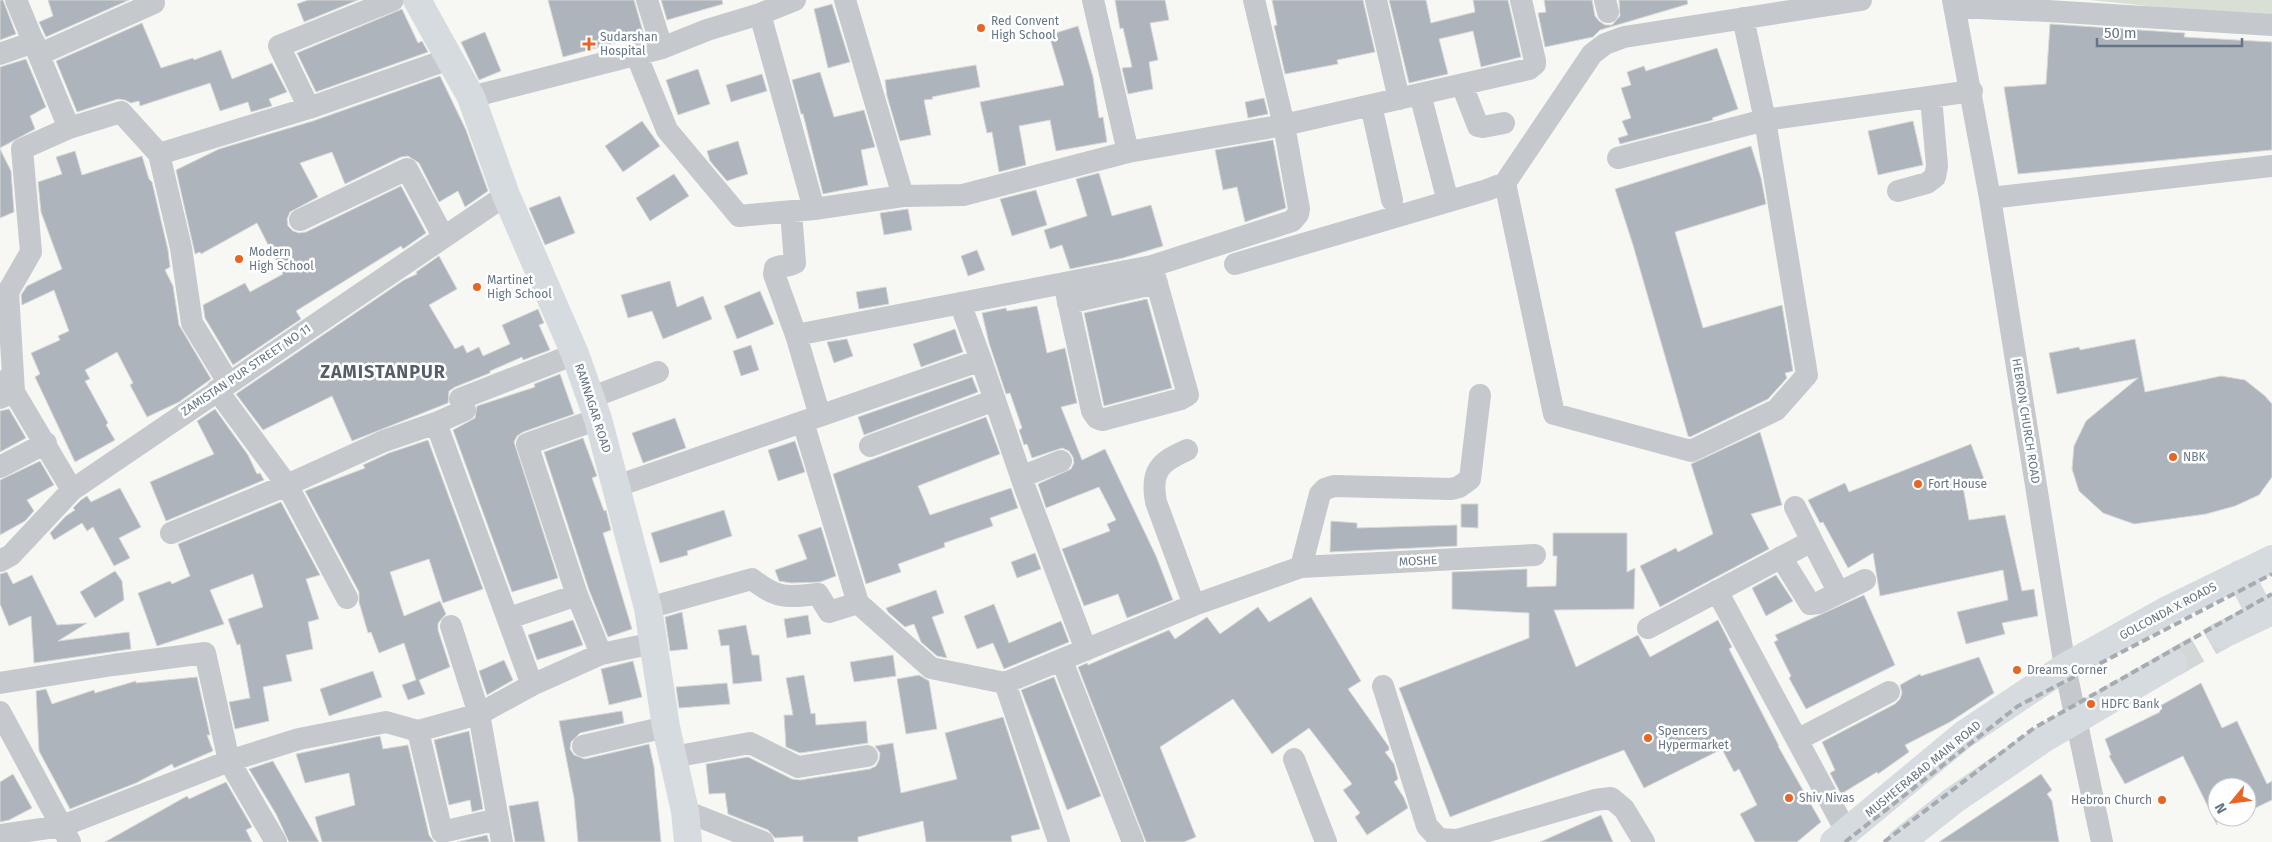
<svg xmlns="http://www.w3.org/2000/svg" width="2272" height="842" font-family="'Fira Sans',sans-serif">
	<rect width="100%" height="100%" fill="#f7f8f4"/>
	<path fill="#d8dfd5" d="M2090,0h182v19z"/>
	<path fill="#adb4bb" stroke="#d9d9d7" d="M0,0h3l13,34 -16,6z
		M48,0h81l-83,37 -7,-15 14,-6z
		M308,0h50l-54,22 -7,-18z
		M548,0h86l10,35 -81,22z
		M661,0h61l1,4 -56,16z
		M1115,0h50l4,20 -19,3 8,37 -9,2 4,27 -25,5 -6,-26 10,-1 -9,-39 -3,1z
		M1272,0h91l12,52 -38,8 1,4 -53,10 -11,-48 3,-1z
		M1389,0h37l5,23 44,-11 -2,-12h35l13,57 -40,10 -8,-36 -34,8 9,35 -39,9z
		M1544,0h48l3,16 4,5 6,4h7l8,-9 -1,-16h68l1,4 -88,26 -7,7 -48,10 -7,-34 8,-1z
		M832,4l18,58 -22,6 -14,-59z
		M402,9l16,34 4,-2 6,11 -112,40 -19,-39z
		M142,23l19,45 32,-10 1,2 27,-10 11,29 40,-16 15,29 -18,7 3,7 -21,6 -3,-10 -28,9 -10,-28 -70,23 -1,-5 -8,2 -6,-3 -7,-1 -41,13 -21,-51z
		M2050,24l135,9 -1,4 88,5v108l-254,24 -14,-87 42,-3z
		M1078,26l15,51 6,41 4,-1 4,25 -51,9 -6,-31 -31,6 7,39 -27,7 -7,-40 -5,1 -7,-31 84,-17 -15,-50z
		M485,32l16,39 -22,9 -18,-38z
		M1717,48l21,61 -26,9 1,2 -93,24 -2,-6 10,-3 -6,-14 9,-3 -10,-30 10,-3 -4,-13 17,-6 2,5z
		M26,59l20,48 -16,9 5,13 -35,19v-81z
		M976,65l4,22 -48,10 1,2 -9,1 7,35 -31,6 -13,-45 -2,-16z
		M698,69l12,35 -32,11 -12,-35z
		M820,72l14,45 30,-7 11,37 -14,3 7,35 -45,9 -20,-80h-2l-9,-34z
		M762,74l5,17 -36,11 -5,-17z
		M440,76l26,54 22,61 -23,16 -7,-16 -19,11 -20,-39 -11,-7 -7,1 -56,27 -13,-32 -32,11 18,34 -28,15 -3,7 1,7 5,5 6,2 7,-1 95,-46 25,47 -23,16 -2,-3 -105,65 5,8 -68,46 -28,-47 -2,-13 42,-22 5,9 33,-18 -26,-51 -56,31 -1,-2 -5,2 -19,-84 43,-21 94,-28z
		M1264,98l4,16 -20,4 -3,-16z
		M642,121l18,25 -37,26 -18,-26z
		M1913,121l10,44 -45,10 -10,-44z
		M1273,140l13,68 -41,14 -8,-35 -14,3 -8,-40z
		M738,141l10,33 -21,7 -17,-20 -3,-10z
		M1751,146l10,32 5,26 -91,28 28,96 79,-23 11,66 -8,2 2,5 -19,21 -78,38 -2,-1 -55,-191 -18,-56z
		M0,149l11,22 3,41 -14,6z
		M75,151l7,24 60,-19 7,23 3,3 16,68 2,17 -5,3 8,16 6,39 32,54 -32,23 -32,15 -17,-32 3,-2 -16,-31 -32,18 5,9 -5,2 23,42 -2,2 9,15 -40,22 -40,-85 5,-3 -9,-21 29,-13 -2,-4 11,-5 -15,-41 -32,15 -1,-10 6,-9 35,-17 -21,-57 -3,-30 24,-8 -6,-17z
		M1099,173l13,43 39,-11 12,41 -40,12 -53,11 -8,-24 -12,4 -6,-19 43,-14 -11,-37z
		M674,174l15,22 -39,25 -14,-23z
		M1036,190l11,35 -35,11 -12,-37z
		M560,196l15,37 -30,12 -16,-37z
		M908,209l4,21 -28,5 -4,-22z
		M977,250l8,20 -17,6 -7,-20z
		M439,256l18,33 -28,16 26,44 8,-4 4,8 12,-6 4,9 27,-12 -8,-19 36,-16 6,14 -5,2 11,25 -27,10 -1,-3 -32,14v2l-35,14 -6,4 -1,12 -96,38 -20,-45 -69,34 -27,-36 168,-114 13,-6 -1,-2z
		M670,281l7,26 26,-11 9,23 -49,20 -11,-28 -24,7 -7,-23z
		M886,287l3,17 -30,5 -3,-17z
		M760,291l14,33 -37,15 -13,-33z
		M1147,299l25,89 -68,18 -20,-93z
		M1037,306l10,47 18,-5 12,55 -16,4 21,53 23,-11 51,107 17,44 -46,18 -9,-24 -34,12 -22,-57 48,-18 -3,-7 9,-4 -17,-33 -53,21 -8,-24 33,-15 3,-6 -1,-6 -4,-6 -7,-3 -30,10 -5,-14 -3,1 -5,-15 3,-2 -12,-35 -4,1 -17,-51 -7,-30 24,-5 1,3z
		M955,329l8,23 -42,15 -8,-23z
		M847,339l6,17 -19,7 -7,-21z
		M2135,339l10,53 76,-16 24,4 20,16 7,8v73l-13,18 -24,11 -29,8 -72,10 -31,-11 -24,-22 -7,-22 2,-23 12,-25 52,-43 -81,16 -8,-41 30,-6 1,3z
		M751,345l8,25 -18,6 -8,-25z
		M560,374l14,40 -51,18 -6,4 -3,6 44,136 -46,14 -59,-162 22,-12 2,-12 58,-19 -1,-3z
		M972,377l6,15 -114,43 -6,-18z
		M9,409l17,29 -26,14v-41z
		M215,409l33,46 9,19 3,-1 4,7 -98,41 -16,-39 64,-28 -17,-33z
		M986,417l14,37 -82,32 12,29 81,-27 7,20 -28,10 3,8 -49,17 1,4 -47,17 3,8 -35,12 -33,-110z
		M675,418l11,30 -43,15 -11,-30z
		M1760,432l22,73 -31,9 18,35 -109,58 -20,-41 36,-18 2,4 35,-18 -22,-70z
		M583,438l14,38 -5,2 12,33 2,-1 5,20 -8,3 29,96 -24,8 -19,-47 -45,-138z
		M428,440l55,149 -40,14 -14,-44 -39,13 14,44 36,-15 6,13 -8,9v7l12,37 -31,13 6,14 -17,6 -6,-15 14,-5 -12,-37 -25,10 -8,-21 -3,1 -9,-31v-10l-54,-101 60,-23 -2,-3 26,-12z
		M795,441l10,31 -27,9 -10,-31z
		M1971,444l13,35 -21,8 6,33 36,-5 17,76 12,-2 4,27 -36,7 3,11 -39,10 -9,-32 51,-12 -5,-30 -123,26 -7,-43 -25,15 -25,-46 -3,1 -12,-23 37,-17 4,9z
		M40,461l14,24 -27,15 7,11 -9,10 -25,14v-55z
		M120,488l21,39 -22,11 11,20 -16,8 -21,-39 -6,4 -5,-8 -28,17 -4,-7 16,-17 9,-6 -2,-2 8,-8 6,-4 4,6z
		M281,502l39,73 -14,4 13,40 -11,3 5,27 -27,6 6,26 -29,6 6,34 -34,8 -6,-27 21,-4 -10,-54 -3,1 -9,-26 35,-12 -10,-33 -43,16 14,34 -67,22 -19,-53 32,-12 2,3 18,-8 -12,-32z
		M1461,504h17v24l-17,-1z
		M724,510l8,26 -45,15 1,4 -28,8 -9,-30z
		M1331,521l26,2v5l100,-3v21l-127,6z
		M821,527l15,49 -16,6 -29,1 -12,-2 -4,-11 32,-11 -9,-24z
		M1553,533h74v39l8,-4 -1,41 -80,1 22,57 62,-32 12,22 68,-37 14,27 -3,2 50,97h-1l43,76 -24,20h-42l-15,-28 17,-9 -18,-36 -5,3 -12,-23 -78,39 -20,-38 -174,67 -51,-129 130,-50v-25l-77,-4v-37l75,-3v18l29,-1 1,-30h-4z
		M1035,553l6,16 -24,9 -6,-16z
		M115,571l7,10 2,19 -29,18 -15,-26z
		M7,572l6,12 19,-9 25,50 30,-2 -29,18 71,-9 2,17 -97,14 -3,-47 -22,10 -9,-22v-30z
		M1776,575l17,26 -27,15 -14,-28z
		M936,590l8,23 -12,4 15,41 -10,-2 -16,-14 -7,-18 -9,3 -17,-15 -2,-4z
		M1864,595l31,70 -89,44 -17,-31 2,-2 -17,-34 4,-2 -3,-5z
		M1311,597l50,84 -13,8 41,58v3l-4,2 9,12 4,15 -4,3 10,16 4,10 -41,27 -12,-18 5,-4 -17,-23 9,-6 -43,-56 -37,26 -39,-55 -73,48 36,90 -12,5h-38l-68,-175 9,-4 1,2 81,-35 6,9 32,-22 13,17 38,-27 11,15z
		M994,604l15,39 52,-22 8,21 -65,27 -11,-26 -16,6 -13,-33z
		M682,612l6,37 -18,2 -5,-34z
		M808,615l3,19 -24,4 -3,-19z
		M573,620l10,25 -46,15 -9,-25z
		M746,625l6,30h7l3,26 -29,3 -4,-39 -8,1 -3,-16z
		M893,655l3,21 -42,6 -4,-20z
		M1979,657l15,36 -44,29 -45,23 4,7 -31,22 -1,-2 -36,22 -11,-21 5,-3 -13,-28 73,-38 5,-5 2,-6 -2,-8 7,-4 13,-7 1,2z
		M504,660l9,20 -26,15 -8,-24z
		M633,661l9,36 -33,8 -8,-36z
		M373,671l9,26 -53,19 -9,-27z
		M804,675l7,39 4,-1 1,12 50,-4 2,22 -68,10 -14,-6 -2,-32h9l-7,-37z
		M919,675l10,6 8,48 -31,5 -9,-55z
		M197,677l13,58h-3l6,16 -39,17 -2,-4 -36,19 -66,26 -31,-58 -3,-60 10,-2 6,15 42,-14 1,3 41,-12v2z
		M1054,677l47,119 -34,14 -46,-120z
		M727,683l3,21 -51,4 -3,-21z
		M2201,683l21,45 15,-7 30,63 5,-3v19l-25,12v-25h-30v38l-34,-69 -58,28 -16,-28 2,-1 -6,-16 55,-27 -2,-5z
		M622,711l2,12 -44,10 -9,9 -1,7 4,6 11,4 64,-15 5,23 7,75h-83l-4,-44 -15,-77z
		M1003,717l37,112 -29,7 1,6h-86l-3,-21 -65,16v5h-55v-6l-28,2 -7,-8 -40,-16 -3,-21 -16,1 -3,-30 42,-7 44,22 8,1 70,-11 6,-3 3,-6 1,-7 -5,-7 18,-3 8,50 56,-14 -12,-46z
		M469,731l14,78 -11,3 -2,-12 -21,5 -15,-65z
		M380,736l3,13 25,-4 21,90 5,7h-112l-7,-25 40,-12 -6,-32 -44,10 -9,-29z
		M273,761l46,81h-30l-13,-28 -27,-45z
		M13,774l19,34 -23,12 -9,2v-40z
		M2041,774l11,16 -5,4 5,7 7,41h-120z
		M226,782l26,45 -6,3 6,12h-147l82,-46 2,3z
		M538,801l7,41h-30l-6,-36z
		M1601,815l12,27h-73z
		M487,835l2,7h-32z"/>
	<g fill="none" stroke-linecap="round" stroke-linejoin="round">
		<path stroke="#d3d7d8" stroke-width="28" stroke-dasharray="28 14" stroke-linecap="butt" d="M2173,663l49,-28"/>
		<path stroke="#c5c8cc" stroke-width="22" d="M16,0l53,128 52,-16 38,42 22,94 11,75 36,59
			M647,0l15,48
			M845,0l58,196
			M1093,0l35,152
			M1376,0l23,99
			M1605,0l3,12
			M1953,0l37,198 75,469 37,175
			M1955,7l93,4 224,14
			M760,14l54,195
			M0,54l34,-12
			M40,54l114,-51 -1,-3
			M636,54l31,76 72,86 75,-7 89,-13 60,-1 165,-43 156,-27 245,-56 6,-5v-3l-14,-61
			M1462,85l16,41 5,1 21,-4
			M1420,94l25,96
			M471,97l191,-49 45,-18 53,-16 35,-14
			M1371,105l21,95
			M309,108l-30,-62 114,-46
			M159,154l150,-46 140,-49
			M1618,158l147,-38 207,-29
			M1505,183l49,231 137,37 85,-41 31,-35 -42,-255 -22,-102
			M1898,191l29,-8 8,-6 2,-11 -6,-69
			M1990,198l282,-32
			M791,212l4,51c-8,5 -14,1 -20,5l-1,6 22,61 24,81
			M300,220l107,-51 36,67
			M1235,264l252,-74 18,-7 87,-129 13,-10 19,-7 237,-37
			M1064,283l28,128 5,7 5,2 79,-21 7,-4 -36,-129
			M960,303l21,57
			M1068,303l89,-20
			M796,335l356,-69 140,-45 6,-7 1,-5 -15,-84 -30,-125
			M3,381l11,11 58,98
			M217,390l70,95 60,113
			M0,398l14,-6 -6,-100 23,-40 -9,-103 47,-21
			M590,398l68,-26
			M598,419l-71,25 50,151 24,59
			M803,422l55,181
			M436,423l96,262
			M870,446l125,-46
			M1187,450c-27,12 -37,21 -31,52l38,103
			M0,467l46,-24
			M1021,477l40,-16
			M617,486l364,-126 44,128 61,162
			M171,533l116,-48 97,-44 52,-18 29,-13 -5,-11 115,-45
			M1812,541l27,52
			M1781,557l29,47 8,-1 47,-23
			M0,561l11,-6 61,-65 434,-295
			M1301,567l234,-12
			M1717,591l129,240
			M648,608l104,-29c26,21 35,18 66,15l11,18 29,-9 73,65 74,15
			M509,618l68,-23
			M451,626l28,88 23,128
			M1648,628l164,-87 -17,-34
			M1062,661l71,181
			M0,683l113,-18 92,-12 24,108 47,81
			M1383,686l44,140 12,13 18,1 138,-40 16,-2 13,11 20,33
			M0,712l70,130
			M418,731l24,101 56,-13
			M1797,740l92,-48
			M583,746l83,-19
			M673,757l77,-14 48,24 69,-11
			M1294,759l32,83
			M685,811l78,31
			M0,835l62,-9 167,-65 70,-22 87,-17 32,9 61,-17 53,-29 69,-31 53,-11
			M1059,842l-54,-159 189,-78 107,-38 19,-73 5,-5 9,-3 117,3 8,-2 11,-8 10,-84"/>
		<path stroke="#d6dbdf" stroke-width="28" d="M417,0l54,97 35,98 69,159 23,65 50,189 18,119 19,84 3,31
			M2240,574l21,41
			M2222,635l50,-24
			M1834,842l129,-107 102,-68 104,-58 103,-50
			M1901,842l53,-42 91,-62 128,-75"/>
		<path stroke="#a5abb1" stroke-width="4" stroke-dasharray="8 4" stroke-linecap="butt" d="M1845,842l173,-136 254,-132
			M1884,842l150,-114 238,-134"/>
	</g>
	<g fill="#e86524" stroke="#fff" stroke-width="2">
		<circle cx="981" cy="28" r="5"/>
		<path d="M586.5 36.5h5v5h5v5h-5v5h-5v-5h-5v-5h5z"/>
		<circle cx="239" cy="259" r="5"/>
		<circle cx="477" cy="287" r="5"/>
		<circle cx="2173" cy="457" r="5"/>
		<circle cx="1918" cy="484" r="5"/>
		<circle cx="2017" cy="670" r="5"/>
		<circle cx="2091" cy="704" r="5"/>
		<circle cx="1648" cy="738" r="5"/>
		<circle cx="1789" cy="798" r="5"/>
		<circle cx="2162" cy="800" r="5"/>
	</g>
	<g text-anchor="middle" stroke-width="5" stroke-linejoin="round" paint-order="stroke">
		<g font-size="12" fill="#667586" stroke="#fff" text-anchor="start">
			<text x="991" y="25">Red Convent<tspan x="991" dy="14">High School</tspan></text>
			<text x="600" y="41">Sudarshan<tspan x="600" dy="14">Hospital</tspan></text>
			<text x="249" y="256">Modern<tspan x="249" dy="14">High School</tspan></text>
			<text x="487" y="284">Martinet<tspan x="487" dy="14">High School</tspan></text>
			<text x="2183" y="461">NBK</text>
			<text x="1928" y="488">Fort House</text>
			<text x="2027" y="674">Dreams Corner</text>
			<text x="2101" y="708">HDFC Bank</text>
			<text x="1658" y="735">Spencers<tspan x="1658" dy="14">Hypermarket</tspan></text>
			<text x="1799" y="802">Shiv Nivas</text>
			<text x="2152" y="804" text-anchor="end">Hebron Church</text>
		</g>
		<g font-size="12" fill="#667586" stroke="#fff">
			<text transform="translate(246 370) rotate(-34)" y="4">ZAMISTAN PUR STREET NO 11</text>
			<text transform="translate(593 408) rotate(72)" y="4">RAMNAGAR ROAD</text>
			<text transform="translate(2026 421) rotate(81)" y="4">HEBRON CHURCH ROAD</text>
			<text transform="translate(1418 561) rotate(-3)" y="4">MOSHE</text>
			<text transform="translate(2168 611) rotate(-28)" y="4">GOLCONDA X ROADS</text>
			<text transform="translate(1923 769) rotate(-39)" y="4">MUSHEERABAD MAIN ROAD</text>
		</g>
		<g font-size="18" font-weight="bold" letter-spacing="1" fill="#545f6b" stroke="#fff">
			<text x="383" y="378">ZAMISTANPUR</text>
		</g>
	</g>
	<g transform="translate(2232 802) rotate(241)"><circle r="24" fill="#ffffff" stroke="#c2c8cf"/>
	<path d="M0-4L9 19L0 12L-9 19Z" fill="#e86524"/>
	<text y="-8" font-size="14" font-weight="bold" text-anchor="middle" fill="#667586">N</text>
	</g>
	<path d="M2097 38v8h145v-8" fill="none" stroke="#667586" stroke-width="2.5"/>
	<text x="2104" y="38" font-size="15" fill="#667586" stroke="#ffffff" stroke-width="4" paint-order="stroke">50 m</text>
</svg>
